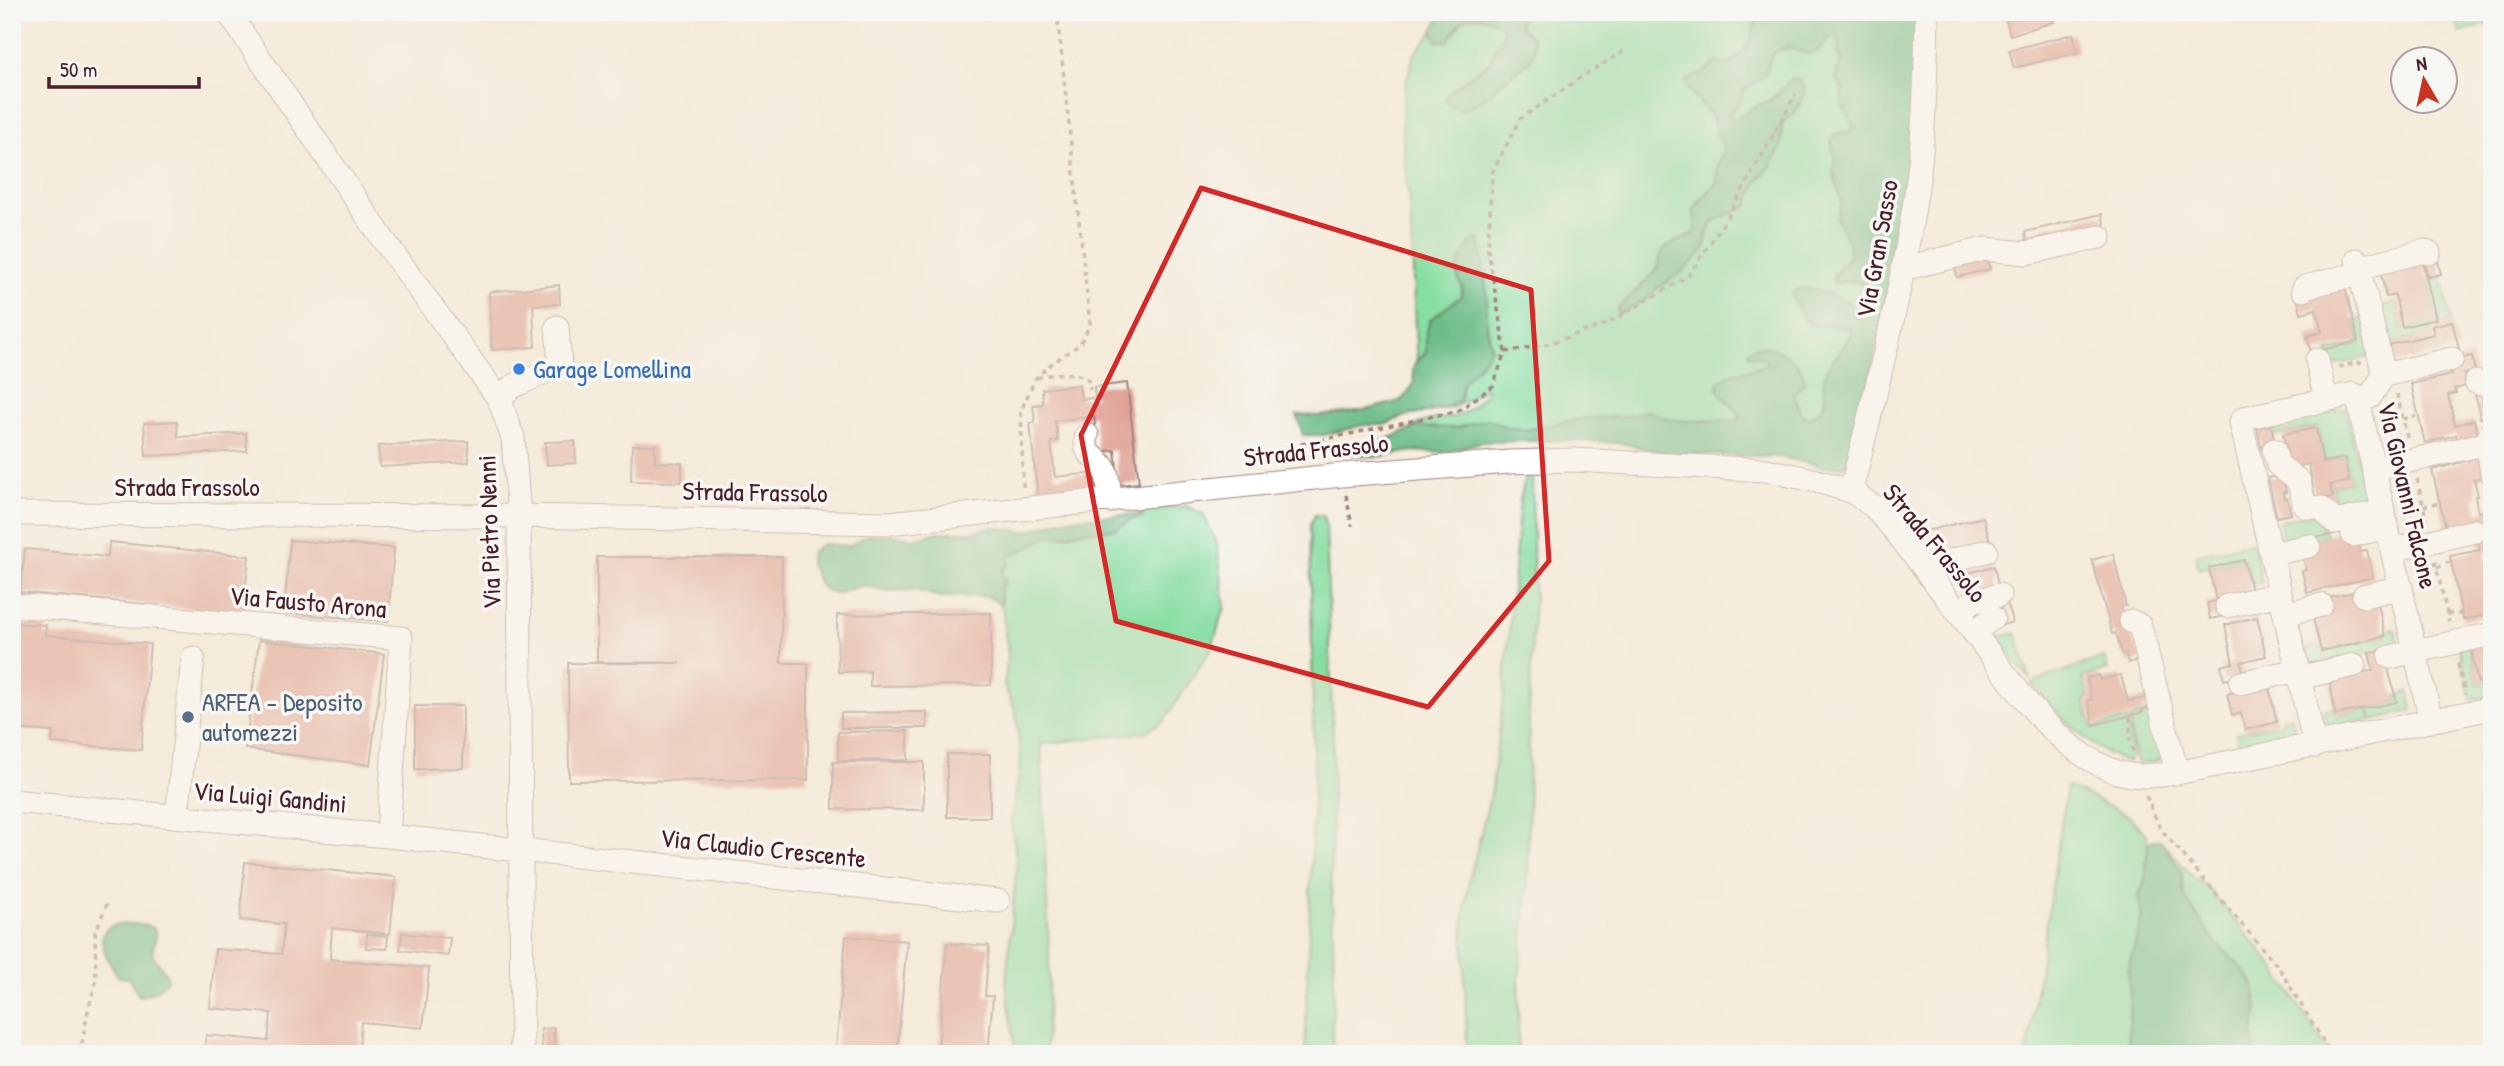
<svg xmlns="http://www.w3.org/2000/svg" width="2504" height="1066" font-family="'Patrick Hand',sans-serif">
	<rect width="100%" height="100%" fill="#f6f6f2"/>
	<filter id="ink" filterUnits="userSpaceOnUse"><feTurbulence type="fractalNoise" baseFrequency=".0143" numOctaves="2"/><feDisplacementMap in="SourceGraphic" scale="14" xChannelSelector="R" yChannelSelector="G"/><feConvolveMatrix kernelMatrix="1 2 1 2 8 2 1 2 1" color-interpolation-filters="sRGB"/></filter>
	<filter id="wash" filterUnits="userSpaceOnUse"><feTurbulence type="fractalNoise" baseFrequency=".00686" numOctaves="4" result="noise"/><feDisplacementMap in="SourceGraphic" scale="28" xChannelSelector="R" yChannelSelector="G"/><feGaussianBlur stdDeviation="1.57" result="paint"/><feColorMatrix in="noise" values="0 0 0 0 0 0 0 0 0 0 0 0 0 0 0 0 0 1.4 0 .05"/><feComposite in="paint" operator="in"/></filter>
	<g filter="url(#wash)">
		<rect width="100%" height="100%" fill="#f4ebda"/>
		<path fill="#87dea2" stroke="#687e66" stroke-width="2" d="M1523,12h240c-10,8 -9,15 -12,26 -4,11 -14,21 -24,26l-11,-2 -12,11 -12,5 -4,11 25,29 3,16 9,14 -7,18 -1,16 -19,20 -2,30 -29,14 -4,4 -7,21 -38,38 24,-7 8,-5 7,-9 20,-12 27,-26 4,-18 6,-11 34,-15 9,-25 14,-15 10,-19 1,-24c15,-12 33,-28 14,-45l-30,25 -11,3 -14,11 -12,2c2,-7 15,-30 20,-34 6,-4 5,-1 10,-6 8,-7 9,-15 13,-24 14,-10 23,-6 37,-1 11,-5 16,-19 29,-19v21l6,-1 -8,18c5,18 15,37 18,56l-6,4 -7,-1 -10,12 4,12 -2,16 9,31 -5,15 12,28 1,9 -16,19v9l20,-2 13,4c-3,11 5,25 -2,34l-11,-2 -4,-14c-18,-6 -35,-20 -54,-13l-2,9 15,25 38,3 4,5c-4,17 -22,27 -26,43 -6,19 9,32 -17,42l-7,-2 -7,-22 9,-9c2,-23 -17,-28 -35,-36l-7,9 5,2 2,3c-16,11 -38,7 -50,21l1,8 21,25v3l-4,1c-29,-1 -62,7 -87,-9l-28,6 -36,1 -59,12 -20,-3 -18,-8 -31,9h-44c10,-10 30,-8 43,-12 13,-4 23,-16 32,-25l-3,-2 -30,18 -42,8 32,-7 15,-7 2,-17 29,-36 -4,-22v-33l-8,-53 -17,44 -1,12 -35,37v19l-7,8 -2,-2c-4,-48 -3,-96 -7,-144 -4,-54 -17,-106 4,-158 3,-9 14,-16 19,-25l2,6 13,4 16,-22c14,-4 34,-3 40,13l-1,4 -14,26 -35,26 -9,11 2,3h32l51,-42 3,-22 -13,-12z
			M2453,12h39v11l-32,10z
			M2442,276l9,44 -21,5 2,8 -44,11 -9,-35 2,-3 14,-3 6,26 36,-9 -9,-41z
			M2366,318l10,37 -45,11 -3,-14 32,-9 -6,-22z
			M2344,408l2,1 20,91 -31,7 -3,-21 18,-4 -5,-25 -21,4 -7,-34 -43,8 -2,-10z
			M1527,474l5,2 2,124 -5,115 -1,163 -9,105 -1,71h-51l-4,-131 6,-42 22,-88 13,-100 16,-194z
			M1186,506l17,8 14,29 8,64 -14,42 -47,72 -19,11 -104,12c3,70 6,139 8,208 1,34 -3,68 -4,102h-29l-10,-71 11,-120 -6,-42 10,-59 -5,-50 -12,-26 4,-30 -8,-67 5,-6 -4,-12 8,-8v-8l15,-5 24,-15 15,1 20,-5 32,-2 17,-10 10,-2 -3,-3 5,-3z
			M2314,513l13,22 -43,10 -5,-24z
			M1315,515l8,1 3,11 7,218 -2,121 3,111 -2,56 2,21h-29l9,-282 -4,-248z
			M2253,542l9,40 -10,3 -7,-26 -46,10 -3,-14z
			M2395,628l4,18 -88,19 -4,-17 12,-3 2,6 65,-15v-5z
			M2016,633l14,46 -35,-41z
			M2469,644l9,40 14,-2v13l-21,4 -12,-52z
			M2104,657l4,13 -25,7 6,21 -4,2 7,28 35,-9 5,38 -5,5c-37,-12 -71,-49 -96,-79z
			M2408,691l5,14 -2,6 -39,9 -3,-12 29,-6 -1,-6z
			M2333,708l2,8 33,-8 3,12 -39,8 -6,-4 -3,-13z
			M2156,712l7,45 -9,5 -15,2c-7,-10 -8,-32 -8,-46z
			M2292,717l3,12 -4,6 -52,11 -3,-13 46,-10v-4z
			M2067,786l62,30 17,19 2,8 -3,39 -6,13 3,23 -14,52 2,23 -2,61h-101z
			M2161,841l33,37 11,7 67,79 58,90h-75l-2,-21 5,-25 -5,-24 -11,-16 -26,-25 -28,-40 -4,-8 -3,-24z"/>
		<path fill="#6dbd88" stroke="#5c6e5a" stroke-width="2" d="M1442,12h81l1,3 -5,7 1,4 13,12 1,15 -4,7 -51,42 -17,8 -12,-4 -5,-7 2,-5 42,-32 15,-30c-5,-14 -32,-22 -43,-10 -5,5 -8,13 -13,19h-11l-4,-10z
			M1763,12h157l-5,146 -62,302 -11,6 -18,1 -42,-10 -117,-4 -45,-10 -51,-3 -88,2 -38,11 -29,-2 -40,6 -28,-4 10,-8 29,-5 32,-13 40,1 31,-9 18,8 20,3 59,-12 36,-1 28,-6c25,16 59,8 87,9l4,-1v-4l-21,-24 -1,-8c12,-13 34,-10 49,-20l-1,-4 -17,-4 -1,-4c17,-15 56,10 57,31l-11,11 5,19 6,5c7,0 15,-3 18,-10 5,-10 -2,-23 2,-33 5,-16 22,-25 26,-42l-4,-5 -38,-3 -13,-18 -4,-14c21,-11 39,4 58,11l3,14 12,2c6,-8 1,-23 2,-34l-13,-4 -21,2v-5l17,-23 -1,-10 -12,-27 5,-15 -9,-31 2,-16 -4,-16 6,-7h11l6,-5c-3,-16 -17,-18 -11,-40l-7,-10 7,-22h-5l1,-7 -1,-14c-14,1 -16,18 -28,19 -13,1 -17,-15 -38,1l-7,20 -21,15 -5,13 -8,8 -1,8 11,-2 14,-11 11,-3 10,-7 16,-18h4l7,7 2,7 -9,20 -14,11 -1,24 -10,19 -14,15 -9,25 -34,15 -6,11 -4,18 -24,24 -23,14 -7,9 -33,18 1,-6 38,-38 7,-21 4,-4 27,-11 2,-3 -2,-23 23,-27 1,-16 6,-18 -8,-14 -3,-16 -25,-29 -2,-8 18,-8 12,-11 11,2c10,-5 20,-15 24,-26 4,-11 2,-18 12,-26z
			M1475,239l4,1 1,4 7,49v33l4,22 -6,10 -23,26 -2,16 -15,8 -43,9 -18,8h-21l-39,10h-21l-6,-20 23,1 46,-6 34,-9 8,-8 6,-10 -1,-13 4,-12 2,2 7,-8v-19l4,-13 31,-24 2,-9c-2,-3 -5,-6 -5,-10 -3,-12 9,-30 17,-38z
			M1139,514l4,3 -11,2 -17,10 -32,2 -24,5 -11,-1 -17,12 -22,8v8l-8,10 4,8 -5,8 1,16 -14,-9 -48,1 -24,-7 -29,1 -22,-6 -28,9c-11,-2 -21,-10 -21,-22l-5,-6v-13l12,-9 27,2 19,-11 22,-1 24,5 23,-7h35l21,-5 34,5 31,-11 18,-3z
			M2154,840l7,1 20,30 3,24 4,8 28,40 26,25 11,16 5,24 -5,25 2,21h-127l2,-61 -2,-23 14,-52 -3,-23 6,-14 3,-38z
			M131,924l15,1 8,4 2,7 -4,18 15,21v5c-7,9 -16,15 -28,16l-10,-18 -10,-1c-9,-13 -31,-45 -4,-52 6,-2 10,1 16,-1z"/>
		<g id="blocks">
			<path fill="#de9789" d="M2004,12h47l3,10 -44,13z
				M2073,34l5,18 -64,16 -5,-18z
				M2102,214l4,18 -58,7 -1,-3 -20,5 -2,-9z
				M1986,252l4,17 -33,8 -4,-18z
				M2437,257l4,17 -13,3 -4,-17z
				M2422,259l14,60 -34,8 -7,-32 -9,2 -6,-28z
				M559,285l1,19 -27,1 2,42 -43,3 -3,-58z
				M2345,286l13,55 -47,12 -4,-17 15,-4 -6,-23 -15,4 -4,-15z
				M2452,321l7,28 -66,15 -5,-19 46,-11 -2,-8z
				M2472,356l3,16 -11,2 3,12 -13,3 2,4 -8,2 7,30 19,-5 5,19 -21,5 -2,-9 -31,8 -14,-59 40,-9 -2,-9 12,-8z
				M1127,383l12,100 -20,2 -4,-35 -17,2 -4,-36 -39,5 3,20 -7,1 4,35 39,-4 2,18 -58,7 -8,-75h5l-2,-18 10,-1 -1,-15 37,-4 2,14 14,-1 -1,-11z
				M2492,387v38l-3,1 -2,-9 -7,1 -5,-24z
				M177,421l1,16 68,-4 1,18 -101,5 -2,-33z
				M2271,425l5,22 -14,4 -5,-24z
				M2316,428l7,34 22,-4 4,24 -19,3 3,12 -18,3 -6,-36 -19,4 -7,-34z
				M468,441l1,21 -89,5 -2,-21z
				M575,441l1,22 -29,2 -2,-23z
				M632,445h23v17l27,1v19l-51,-1z
				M2482,454l5,22 -13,3 4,17 -3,1 3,15 14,-4v44l-7,1 7,33v21l-7,2 1,6 -23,5 -13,-64 30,-6 -3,-12 -31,-9 -14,-59 37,-10 -1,-3z
				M2282,475l4,17h-3l1,7 3,-1 4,16 -14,3 -9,-39z
				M1983,517l7,24 -51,14 -18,-23z
				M2347,531l10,8 3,13 7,-2 6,27 -66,16 -5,-22 4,-1 -4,-18 8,-13z
				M290,540l104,8 -6,73 -104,-8z
				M109,542l140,14 -6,58 -223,-22 5,-43 83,8z
				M2113,554l13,52 -5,1 5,18 16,34 -14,4 -2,-10 -4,1 -6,-21 -4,1 -20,-74z
				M597,557h185l-1,106h27v117l-239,1 -1,-118h112l-83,-1z
				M2244,560l8,34 -27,22 -15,3 -3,-16 9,-2 -7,-33z
				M1994,566l5,23 -27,7 -7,-22z
				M2358,591l19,8 8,37 -64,15 -9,-37 10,-15z
				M2006,598l6,24 -12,4 -7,-24z
				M991,613v72l-121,1v-15l-32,1 -1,-57z
				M2257,617l9,39 -25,6 3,14 -20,4 -3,-14 12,-3 -8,-38z
				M12,623l34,2 -1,10 105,9 -9,106 -89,-7 1,-11 -41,-3z
				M259,640l125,14 -14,111 -125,-16z
				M2492,641v39l-14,3 -8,-37z
				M2383,650l14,52 -62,13 -5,-35 43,-10 -4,-18z
				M2099,675l1,5 21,-5 7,26 22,-4 2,10 -10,2 1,3 -49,13 -6,-24 4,-1 -5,-22z
				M2268,684l9,38 -32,8 -4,-17 -9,2 -5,-21z
				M415,706h48v62l-48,1z
				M927,712v16h-86v-15z
				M908,731v29l-70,1v-29z
				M947,754h43v63h-43z
				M833,762h91v48l-91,-1z
				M245,862l151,15 -6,57 -58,-6 -2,31 99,9 -6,60 -62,-6 -2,28 16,2 -1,2h-170l2,-19 62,6 3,-28 -61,-5 5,-59 66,5 3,-30 -44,-4z
				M402,933l48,5 -2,18 -48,-6z
				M367,934l21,2 -1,13 -21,-1z
				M846,936l61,5 -10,113 -61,-4z
				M947,943l42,3 -4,50h8l-5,58 -50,-4z
				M554,1028l1,24h-13l-1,-23z"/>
		</g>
	</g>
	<g filter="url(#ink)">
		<use href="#blocks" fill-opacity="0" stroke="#9f8582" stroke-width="2"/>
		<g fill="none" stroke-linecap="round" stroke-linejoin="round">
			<g stroke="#9f8582" stroke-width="25">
				<path id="minor" d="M228,12l157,230 114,157 14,39 6,78 3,538
					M2357,260l27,115 -14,22 -12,3
					M2358,268l66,-17 5,2
					M1902,269l83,-20 41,4 74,-16
					M2303,290l2,-3 55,-14
					M2317,360l9,40
					M2384,375l68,-16
					M2476,382l5,2 11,-2
					M499,399l13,-12 48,-22 -3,-38
					M2492,431l-5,10 5,32
					M1087,435c-6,23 13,20 19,37 3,9 3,19 4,29
					M2274,450l4,15 21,16 5,23 3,3 14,1 14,14 48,-11
					M2374,469l101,-23
					M1851,491c26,-105 54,-211 68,-319 6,-53 7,-106 8,-160
					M12,514l507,2 370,7 453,-48 167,-13 65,-2 192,10 47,10 38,11 22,15 23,26c28,36 55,71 82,106 37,48 73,106 131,131 22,10 45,7 68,4l315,-65
					M2353,535l34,-8
					M2392,550l83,-19
					M2271,554l38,-8
					M1928,574l15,-11 43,-12
					M2364,596l37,-9
					M12,605l389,33 -13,198
					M2227,606l53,-12
					M1959,613l13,-11 27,-7
					M2285,614l36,-9
					M2131,621l9,5 37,147
					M1974,632l19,-14
					M2390,657l102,-23
					M2299,678l55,-13
					M2241,683l56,-13
					M2315,746l-74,-324 3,-4 109,-24 4,2 74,325
					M12,801l376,35 610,65
					M177,816l16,-158"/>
			</g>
			<path stroke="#9f8582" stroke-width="3.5" stroke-dasharray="5 5" stroke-linecap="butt" d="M1505,352l39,-7 63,-21 81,-48 39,-58 69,-124
				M2338,367l24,-5
				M1037,378c14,-5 39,-8 51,2l2,10
				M2397,394l11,47
				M2403,419l13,-3
				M1277,460l11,-13 170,-36 35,-25 12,-34 -17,-103 4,-76 28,-54 69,-47 37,-22
				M2417,479l10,44
				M1023,487l-2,-76 14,-32 13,-13 32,-22 10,-20 -33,-312
				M1346,495l6,31
				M2423,506l14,-3
				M2435,561l14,61
				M2437,568l12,-6
				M2447,614h14
				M2458,664l7,30
				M2130,717v22l4,17
				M2146,796l14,32 119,140 52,86
				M80,1054l8,-43 8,-30 -1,-48 12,-29"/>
			<use href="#minor" stroke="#fff" stroke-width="23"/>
		</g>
	</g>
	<path d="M0 0H2504V1066H0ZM1201,188l330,102 18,271 -121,146 -312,-86 -35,-186z" fill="#f4ebda" fill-opacity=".55" fill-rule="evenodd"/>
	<path fill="none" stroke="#d62828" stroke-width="5" stroke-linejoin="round" d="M1201,188l330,102 18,271 -121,146 -312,-86 -35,-186z"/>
	<circle fill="#3f7fe0" stroke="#f6f6f2" stroke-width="2.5" cx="519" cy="369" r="7"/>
	<circle fill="#5c6f8a" stroke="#f6f6f2" stroke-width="2.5" cx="188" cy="717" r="7"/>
	<g text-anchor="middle" stroke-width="7" stroke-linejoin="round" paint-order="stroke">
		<g font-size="26" fill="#4a1f2b" stroke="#f6f6f2">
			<text transform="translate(1877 249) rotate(-80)" y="9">Via Gran Sasso</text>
			<text transform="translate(1316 450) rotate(-6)" y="9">Strada Frassolo</text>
			<text x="187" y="496">Strada Frassolo</text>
			<text transform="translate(755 492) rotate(1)" y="9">Strada Frassolo</text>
			<text transform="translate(2408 495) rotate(77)" y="9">Via Giovanni Falcone</text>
			<text transform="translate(489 532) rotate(-92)" y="9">Via Pietro Nenni</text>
			<text transform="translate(1935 543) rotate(50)" y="9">Strada Frassolo</text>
			<text transform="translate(308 602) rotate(5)" y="9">Via Fausto Arona</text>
			<text transform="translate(270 797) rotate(5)" y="9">Via Luigi Gandini</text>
			<text transform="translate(763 848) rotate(6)" y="9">Via Claudio Crescente</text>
		</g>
		<g font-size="26" fill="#366cbe" stroke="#f6f6f2" text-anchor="start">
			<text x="533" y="378">Garage Lomellina</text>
		</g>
		<g font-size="26" fill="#4e5e75" stroke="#f6f6f2" text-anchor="start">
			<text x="202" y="711">ARFEA - Deposito<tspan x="202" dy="30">automezzi</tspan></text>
		</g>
	</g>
	<rect width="2504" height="1066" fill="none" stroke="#f6f6f2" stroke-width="42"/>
	<g transform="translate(2424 80) rotate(351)"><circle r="33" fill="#f6f6f2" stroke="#b1a0a2" stroke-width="2"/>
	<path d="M0-5L12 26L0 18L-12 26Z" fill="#c8321e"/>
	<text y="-10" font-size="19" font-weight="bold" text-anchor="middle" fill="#4a1f2b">N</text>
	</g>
	<path d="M49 77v10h150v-10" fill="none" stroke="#4a1f2b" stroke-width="3.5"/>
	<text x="60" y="77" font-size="21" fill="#4a1f2b" stroke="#f6f6f2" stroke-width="5" paint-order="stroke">50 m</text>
</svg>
